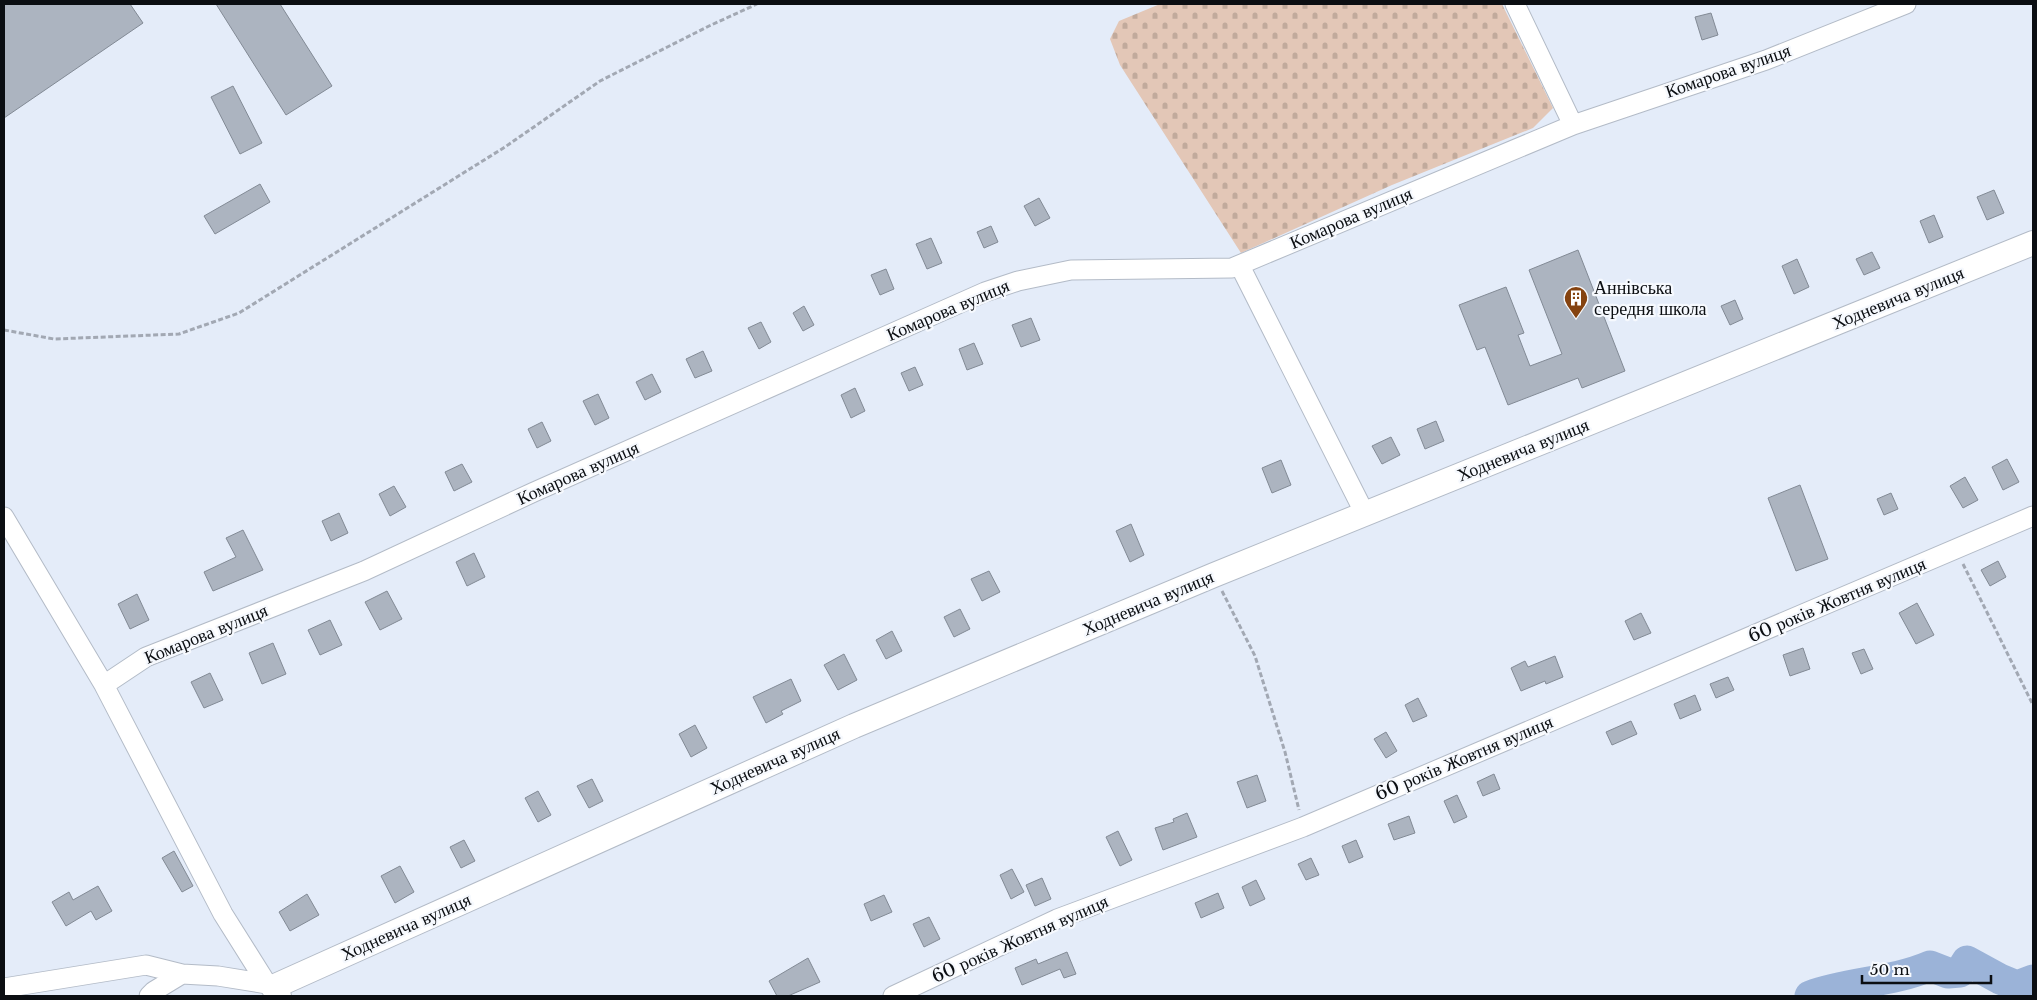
<svg xmlns="http://www.w3.org/2000/svg" width="2037" height="1000" font-family="'Libre Baskerville',serif">
	<defs>
		<pattern id="cemetery-stones" width="16" height="16" patternUnits="userSpaceOnUse" patternTransform="scale(1.25)"><rect width="16" height="16" fill="#e3c7b7"/><path d="M2 7V4a2 2 0 0 1 4 0v3zM10 15v-3a2 2 0 0 1 4 0v3z" fill="#c1aa9c"/></pattern>
	</defs>
	<rect width="100%" height="100%" fill="#e4ecf9"/>
	<path fill="url(#cemetery-stones)" d="M1160,4h342l51,104 -20,20 -141,57 -151,68 -121,-188 -10,-26 9,-18z"/>
	<g fill="none" stroke-linecap="round" stroke-linejoin="round">
		<path stroke="#9bb3d8" stroke-width="31" d="M1810,996c39,-14 83,-14 120,-30l18,7 12,-1 7,-11 33,18 17,7 16,-6"/>
	</g>
	<path fill="#acb4c0" stroke="#828a95" d="M4,4h126l13,19 -139,95z
		M216,4h64l52,82 -46,29z
		M1711,13l7,22 -16,5 -7,-23z
		M233,86l29,57 -22,11 -29,-57z
		M260,184l10,18 -55,32 -11,-18z
		M1994,190l10,23 -17,7 -10,-23z
		M1039,198l11,20 -15,8 -11,-20z
		M1934,215l9,22 -14,6 -9,-22z
		M991,226l7,16 -14,6 -7,-16z
		M931,238l11,25 -15,6 -11,-25z
		M1578,250l47,121 -43,17 -4,-10 -70,27 -23,-58 -8,3 -18,-45 47,-18 18,46 -6,2 12,31 32,-12 -33,-84z
		M1872,252l8,16 -16,7 -8,-16z
		M1797,259l12,28 -15,7 -12,-28z
		M886,269l8,20 -14,6 -9,-20z
		M1735,300l8,19 -13,6 -9,-19z
		M804,306l10,19 -11,6 -10,-18z
		M1031,318l9,22 -19,7 -9,-22z
		M761,322l10,20 -12,7 -11,-21z
		M974,343l9,21 -16,6 -8,-21z
		M703,351l9,20 -17,7 -9,-19z
		M915,367l8,18 -14,6 -8,-18z
		M652,374l9,18 -16,8 -9,-18z
		M855,388l10,23 -14,7 -10,-23z
		M598,394l11,24 -14,7 -12,-24z
		M1436,421l8,20 -19,8 -8,-20z
		M542,422l9,19 -14,7 -9,-19z
		M1391,437l9,18 -18,9 -10,-18z
		M2007,459l12,23 -16,8 -11,-23z
		M1281,460l10,25 -19,8 -10,-25z
		M462,464l10,18 -18,9 -9,-19z
		M1965,477l13,23 -15,8 -13,-22z
		M1800,485l28,74 -32,12 -28,-73z
		M394,486l12,21 -16,9 -11,-22z
		M1891,493l7,16 -14,6 -7,-16z
		M339,513l9,20 -17,8 -9,-20z
		M1131,524l13,31 -14,7 -14,-31z
		M243,530l20,40 -50,21 -9,-19 32,-15 -10,-19z
		M474,553l11,24 -18,9 -11,-24z
		M1998,561l8,16 -16,9 -9,-16z
		M989,571l11,21 -18,9 -11,-22z
		M387,591l15,28 -22,11 -15,-28z
		M137,594l12,26 -19,9 -12,-25z
		M1917,603l17,32 -18,9 -17,-31z
		M960,609l10,20 -16,8 -10,-20z
		M1641,613l10,20 -17,7 -9,-19z
		M330,620l12,25 -22,10 -12,-25z
		M892,631l10,20 -16,8 -10,-19z
		M273,643l13,31 -24,10 -13,-31z
		M1803,648l7,21 -20,7 -7,-21z
		M1864,649l9,20 -12,5 -9,-21z
		M844,654l13,26 -19,10 -14,-25z
		M1555,656l8,21 -17,7 -1,-3 -24,10 -10,-23 14,-7 3,6z
		M210,673l13,27 -19,8 -13,-26z
		M1728,677l6,13 -18,8 -6,-14z
		M791,679l10,22 -20,10 2,3 -17,9 -13,-26z
		M1695,695l6,15 -21,9 -6,-15z
		M1418,698l9,18 -14,6 -8,-17z
		M1631,721l6,13 -25,11 -6,-13z
		M695,725l12,23 -16,9 -12,-23z
		M1386,732l11,19 -11,7 -12,-19z
		M1494,774l6,15 -17,7 -6,-14z
		M1257,775l9,26 -19,7 -10,-26z
		M592,779l11,22 -14,7 -12,-22z
		M538,791l13,24 -13,7 -13,-24z
		M1457,795l10,22 -13,6 -10,-22z
		M1187,813l10,24 -34,13 -8,-22 19,-6 -1,-3z
		M1409,816l6,17 -21,7 -6,-16z
		M1118,831l14,29 -12,6 -14,-29z
		M464,840l11,21 -14,7 -11,-21z
		M1356,840l7,17 -14,6 -7,-17z
		M174,851l19,35 -11,6 -20,-34z
		M1311,858l8,17 -13,5 -8,-16z
		M400,866l14,26 -19,11 -14,-27z
		M1012,869l12,23 -13,7 -11,-24z
		M1042,878l9,21 -16,7 -9,-21z
		M1256,880l9,19 -15,7 -8,-19z
		M98,886l14,25 -16,9 -5,-9 -25,15 -14,-24 17,-10 4,8z
		M1218,893l6,15 -23,10 -6,-15z
		M307,894l12,21 -29,16 -11,-19z
		M884,895l8,17 -21,9 -7,-17z
		M929,917l11,22 -16,8 -11,-23z
		M1067,952l9,22 -12,4 -4,-9 -38,16 -7,-17 21,-9 2,5z
		M808,958l12,24 -32,14h-11l-8,-15z"/>
	<g fill="none" stroke-linecap="round" stroke-linejoin="round">
		<g stroke="#b3bbc7" stroke-width="21">
			<path id="minor" d="M1515,4l58,121
				M1240,266l125,248
				M4,517l100,168 119,229 44,70
				M104,685l42,-28 218,-86 170,-79 451,-200 33,-11 53,-11 161,-2 341,-143 193,-65 140,-56
				M4,988l142,-23 36,9 36,2 49,8 6,3
				M149,996l5,-5 28,-17
				M893,996l164,-77 246,-92 730,-311"/>
		</g>
		<g stroke="#b3bbc7" stroke-width="26">
			<path id="major" d="M279,996l-6,-9 581,-261 360,-151 819,-332"/>
		</g>
		<path stroke="#a2a8b3" stroke-width="3" stroke-dasharray="5 2.5" stroke-linecap="butt" d="M4,330l50,9 125,-5 60,-21 266,-166 95,-66 109,-55 48,-22
			M1963,564l70,141
			M1222,591l33,65 30,96 14,58"/>
		<use href="#minor" stroke="#fff" stroke-width="19"/>
		<use href="#major" stroke="#fff" stroke-width="24"/>
	</g>
	<defs>
		<g id="building-pin" transform="scale(1.25)"><path d="M0 17L-7.5 6A9.5 9.5 0 1 1 7.5 6Z" fill="#854310" stroke="#f6f9fe"/><path d="M-4-6H4V6H1V3H-1V6H-4ZM-2.5-4.3h1.7v1.8h-1.7ZM.8-4.3h1.7v1.8H.8ZM-2.5-1h1.7V.8h-1.7ZM.8-1h1.7V.8H.8Z" fill="#fff"/></g>
	</defs>
	<g fill-rule="evenodd">
		<use href="#building-pin" x="1576" y="298"/>
	</g>
	<g text-anchor="middle" stroke-width="4.5" stroke-linejoin="round" paint-order="stroke">
		<g font-size="18" fill="#0b0e12" stroke="#f6f9fe">
			<text transform="translate(1728 71) rotate(-19)" y="6">Комарова вулиця</text>
			<text transform="translate(1351 218) rotate(-23)" y="6">Комарова вулиця</text>
			<text transform="translate(1898 298) rotate(-22)" y="6">Ходневича вулиця</text>
			<text transform="translate(948 310) rotate(-23)" y="6">Комарова вулиця</text>
			<text transform="translate(1523 450) rotate(-22)" y="6">Ходневича вулиця</text>
			<text transform="translate(578 473) rotate(-24)" y="6">Комарова вулиця</text>
			<text transform="translate(1837 600) rotate(-23)" y="6">60 років Жовтня вулиця</text>
			<text transform="translate(1148 603) rotate(-23)" y="6">Ходневича вулиця</text>
			<text transform="translate(206 634) rotate(-22)" y="6">Комарова вулиця</text>
			<text transform="translate(1464 758) rotate(-23)" y="6">60 років Жовтня вулиця</text>
			<text transform="translate(775 761) rotate(-24)" y="6">Ходневича вулиця</text>
			<text transform="translate(406 927) rotate(-24)" y="6">Ходневича вулиця</text>
			<text transform="translate(1020 939) rotate(-24)" y="6">60 років Жовтня вулиця</text>
		</g>
		<g font-size="18" fill="#0b0e12" stroke="#f6f9fe" text-anchor="start">
			<text x="1594" y="294">Аннівська<tspan x="1594" dy="21">середня школа</tspan></text>
		</g>
	</g>
	<rect width="2037" height="1000" fill="none" stroke="#0b0e12" stroke-width="10"/>
	<path d="M1862 975v8h129v-8" fill="none" stroke="#0b0e12" stroke-width="2.5"/>
	<text x="1870" y="975" font-size="15" fill="#0b0e12" stroke="#f6f9fe" stroke-width="4" paint-order="stroke">50 m</text>
</svg>
